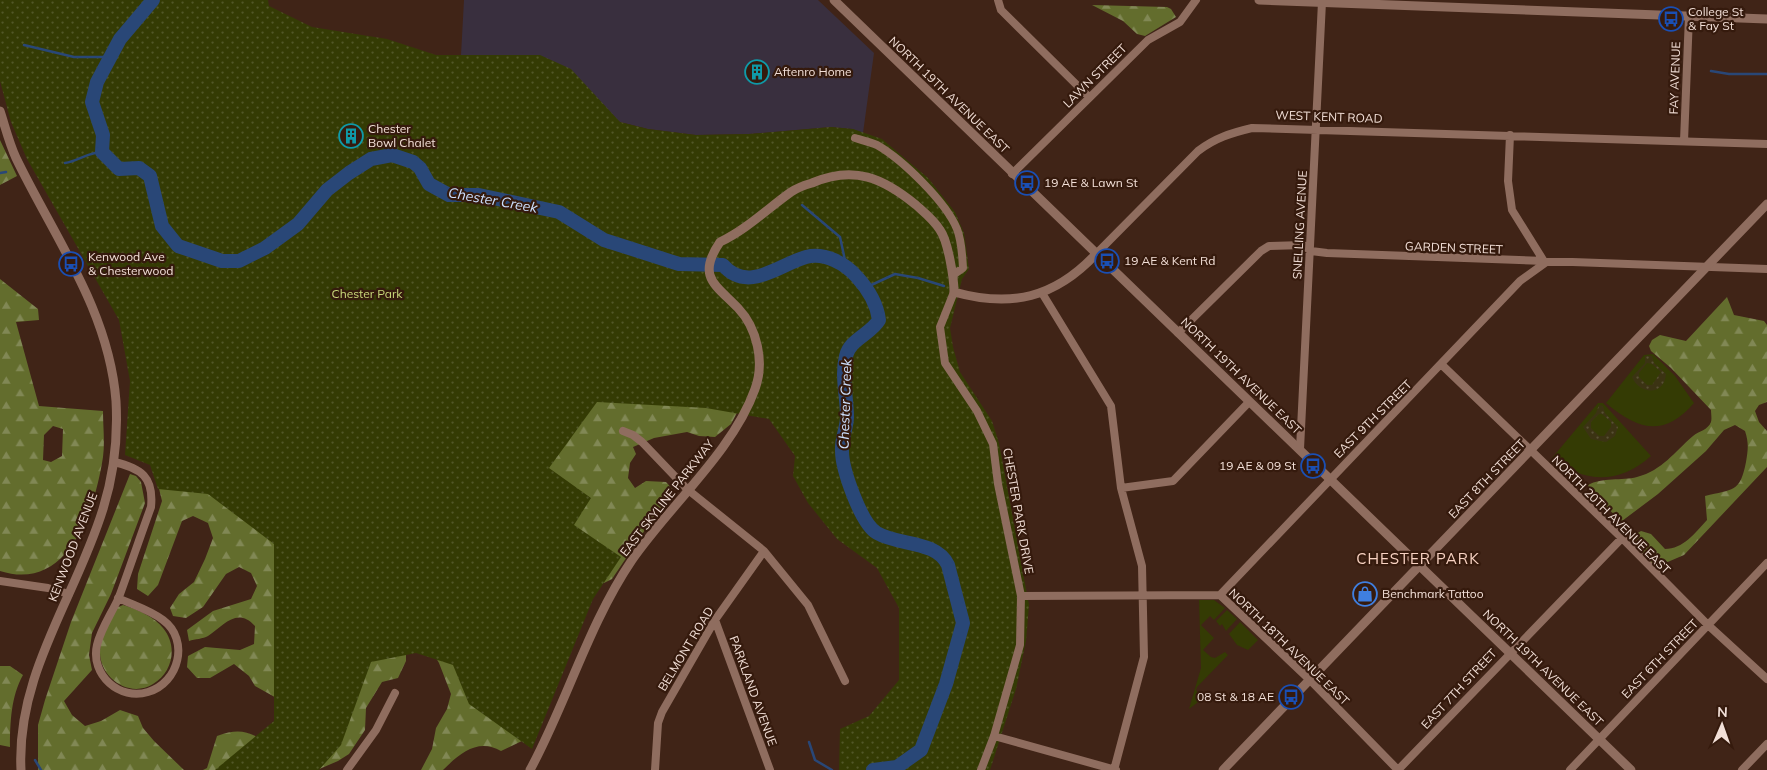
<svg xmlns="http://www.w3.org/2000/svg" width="1767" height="770" font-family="Mulish,sans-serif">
	<defs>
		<pattern id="forest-firs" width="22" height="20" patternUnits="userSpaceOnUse" patternTransform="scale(1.25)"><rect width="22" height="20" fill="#636d2d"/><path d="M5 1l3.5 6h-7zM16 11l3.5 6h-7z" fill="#818855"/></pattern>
		<pattern id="sand-dots" width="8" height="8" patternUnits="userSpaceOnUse" patternTransform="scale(1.25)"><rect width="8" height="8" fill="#3b3313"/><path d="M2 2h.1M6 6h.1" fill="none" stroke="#585035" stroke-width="1.8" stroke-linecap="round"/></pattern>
		<pattern id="park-dots" width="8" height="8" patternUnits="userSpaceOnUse" patternTransform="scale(1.25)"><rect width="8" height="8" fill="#343b04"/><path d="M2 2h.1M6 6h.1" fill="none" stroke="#525728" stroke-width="1.8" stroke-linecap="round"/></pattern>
	</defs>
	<rect width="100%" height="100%" fill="#402417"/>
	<path fill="#392f3e" d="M464,0h354l56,53 -11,80 -11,-4 -21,-2 -82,7 -53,1 -48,-6 -28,-7 -148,-66 -11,-1z"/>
	<path fill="#343b04" d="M1653,354l22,22 19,27c-30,35 -56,27 -88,0l38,-48z
		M1598,403h5l48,53c-31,28 -66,28 -99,2z
		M1199,600h15l11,8 -11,12 -4,-4 -9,9 13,13 -11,12 8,7 4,1 10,-6 3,3 -31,32 -1,3 6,9 -13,10 12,-41z
		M1227,610l10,9 -11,12 -4,-7 -2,2 -4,-5z
		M1240,622l18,18 -10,10 -11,-5 -8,-11z"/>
	<path fill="url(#forest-firs)" fill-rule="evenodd" d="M1092,5l75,2 4,2 5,8 -31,19 -8,-2 -14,-13z
		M0,140l17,36 -17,9z
		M0,279l38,30 1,11 -23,2 23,84 64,5c0,15 2,31 0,46 -8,52 -34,136 -103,114zM53,426l10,3 -1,27 -11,6 -8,-2 1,-25z
		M1727,297l7,18 30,6 3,4v77l-8,3 -4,6 4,11 8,9v36l-83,88 -28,12 -19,-16 -6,-9 2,-6 8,-5 10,3 14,15c18,0 30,-16 42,-29l-2,-24c28,-7 35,-3 41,-34 2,-12 3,-19 -1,-31l-10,-6 -11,5 -18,21 -48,43 -36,27 -30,-26 -4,-10c14,-8 34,-4 49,-8 26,-7 37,-25 56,-41 6,-5 15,-6 18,-14 1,-3 0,-9 0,-12l-40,-42 -20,-17 -2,-5 3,-6 8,-5 26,6z
		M748,392l-17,32 -16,13 -16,-1 -12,-4 -33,6 -21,9 3,7 -6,9 -2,15 7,10 11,-7 20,1 9,10 -22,26 -41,61 -8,4 -16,-6 -62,162 -25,12c-23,-13 -41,2 -58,19h-22l11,-21 4,-21 11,-19 4,-15 -12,-31 -11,-19 -22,-2v19l-8,17 -16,4 -16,26 -1,22 -16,24 -11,7 -21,9h-114l4,-2 10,-32c22,-8 31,-5 51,7l12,-43 -25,-14 -6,-10 -15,-12 -24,14h-13l-10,-11 1,-11 17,-9 35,3 14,-6 1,-18c-18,-20 -32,0 -47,10 -5,3 -13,3 -19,5l-2,-11 26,-19 38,-12 6,-13 -6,-13 -12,-6 -13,7 -23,33 -17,11 -13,-2 -3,-8 9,-14 15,-12 11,-23 8,-21 -5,-15 -15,-7 -11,5 -24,64 -10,11 -11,-7 1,-15 24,-73 -6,-25 249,-69z
		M130,474l6,2 5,6 4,21 -34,91 -19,39 -3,22 3,15 -28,31 8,14 13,11 16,-5 19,-11 18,6 5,12 11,13 30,29h-146v-45l7,-25 26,-78z
		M123,605c12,3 33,13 40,23 15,18 10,44 -10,56 -24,15 -54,-7 -53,-33 0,-14 11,-31 16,-43z
		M0,666h10l13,9c-12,21 -13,48 -13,72l-10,-2z"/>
	<path fill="url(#sand-dots)" fill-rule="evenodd" d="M1645,356h7l2,7 12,11c-2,23 -27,20 -34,3l13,-14zM1647,363l5,1 9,8 -9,13h-5l-8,-8v-4z
		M1599,405l4,1 2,7 13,14 -3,9 -9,6 -15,-3 -8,-12 13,-14zM1599,414h3l9,8v5l-7,9h-5l-8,-8v-6z"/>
	<path fill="url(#park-dots)" d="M0,0h268l1,6 43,21 75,12 49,16h104l31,14 49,53 28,7 48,6 53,-1 82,-7 22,2 29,10 46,39 27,34 9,21 5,36 -7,10 -12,49 3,19 7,25 32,49 7,22 30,162 -3,36 -10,48 -26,81h-151l1,-41 29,-13 30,-36v-72l-22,-40 -40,-29 -29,-36 -15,-27 2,-20 -26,-37 -63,-11 -109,-6 -48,66 42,30 -17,27 47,32 -28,42 -61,150 -63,-45 -16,-39 -37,-12 -45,9 -30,83 -22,25h-104l59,-49v-177l-66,-50 -50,-5 -8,-24 -25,-10 5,-74 -11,-61 -92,-161 -16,-37 -11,-41z"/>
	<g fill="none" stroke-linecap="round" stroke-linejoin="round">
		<path stroke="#294777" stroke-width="2.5" d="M24,45l50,12h37
			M1711,71l18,3h38
			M65,163c13,-2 24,-11 37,-11
			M0,173l6,-1
			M802,205l38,32 6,28
			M867,287l28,-13 23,4 26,8
			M809,742l6,18 17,10
			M35,760l6,10"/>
		<path stroke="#294777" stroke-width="14" d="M153,0l-33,39 -23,43 -5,20 11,33 -1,17 17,17 20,-1 11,8 12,50 16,20 44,15h17l26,-13 33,-24 29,-34 22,-17 22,-14 21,-4 21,7 7,6 9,16 20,11h30l80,17 45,28 75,24 44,1c25,29 57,-1 83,-8 19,-5 40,7 51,20 11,12 20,27 22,43 -8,14 -29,19 -33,36 -5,20 1,40 1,61 0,11 -6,22 -5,34 0,18 19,73 35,82 22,13 59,7 71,32l15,58 -17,61 -25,66 -24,17 -24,3"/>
		<path stroke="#8f6d5f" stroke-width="8" d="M998,0l3,10 88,87
			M855,138c7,2 15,4 22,7 26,15 69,57 80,84 5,13 5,25 6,39l-10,7
			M1684,141l5,-125
			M1012,174l136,-134 32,-18 16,-22
			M1096,254l102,-103c17,-13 33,-18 54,-23l515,16
			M954,292l-14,35 5,36 32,48 16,33 5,40 23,112 -1,49 -26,91 -13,34
			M1042,293l69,113 10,82 21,78 2,91 -30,113
			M1178,333l83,-82 8,-5 34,-1 8,6 16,2 440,16
			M1442,365l180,173 86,87 59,54
			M623,431l10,4 9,7 45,47 77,62 44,54 37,76
			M1300,449l22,-447
			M114,462c27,6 40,15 37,45 -11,30 -21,60 -32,90 -7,16 -18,31 -22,48 -7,30 23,56 51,47 31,-9 42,-52 15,-72 -13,-10 -30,-15 -45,-22
			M1121,488l52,-7 76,-79
			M0,581l48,7 21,6
			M1220,595l300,-314 25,-18 -33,-53 -4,-29 2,-46
			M1021,596l199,-1 90,85 88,90
			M715,620l55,150
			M994,736l122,34
			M347,770l29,-40 19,-37
			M655,770l3,-47 4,-11 53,-92 49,-69
			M1398,770l224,-232
			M1570,770l197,-207
			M1742,770l25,-26"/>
		<path stroke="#8f6d5f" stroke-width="9" d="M834,0l797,770
			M1259,0l508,19
			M0,111c5,15 9,32 16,47 38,79 93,152 100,243 2,36 -2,73 -13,108 -27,88 -87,165 -82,261
			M530,770c37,-68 58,-145 102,-210 38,-55 101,-109 123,-171 10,-27 2,-61 -17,-81 -22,-23 -42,-31 -18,-66 27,-13 47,-33 71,-50 6,-4 14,-7 21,-9 42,-18 71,-5 104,22 9,8 18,15 24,25 8,11 14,48 14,62 57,16 101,6 142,-38
			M1223,770l544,-566"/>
	</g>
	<defs>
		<g id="bus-ring" transform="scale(1.25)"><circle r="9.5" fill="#351a0d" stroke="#1a4fb4" stroke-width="1.5"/><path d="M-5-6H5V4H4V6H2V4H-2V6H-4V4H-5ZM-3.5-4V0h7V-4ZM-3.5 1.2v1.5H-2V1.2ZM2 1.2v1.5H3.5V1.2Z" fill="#1a4fb4"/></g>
		<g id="building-ring" transform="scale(1.25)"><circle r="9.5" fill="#351a0d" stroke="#0f9aa8" stroke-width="1.5"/><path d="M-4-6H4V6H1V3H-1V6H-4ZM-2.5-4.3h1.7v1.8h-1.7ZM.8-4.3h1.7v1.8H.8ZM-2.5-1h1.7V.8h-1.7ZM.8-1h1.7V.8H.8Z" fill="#0f9aa8"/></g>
		<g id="shop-ring" transform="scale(1.25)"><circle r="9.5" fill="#351a0d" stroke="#3f7fe0" stroke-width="1.5"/><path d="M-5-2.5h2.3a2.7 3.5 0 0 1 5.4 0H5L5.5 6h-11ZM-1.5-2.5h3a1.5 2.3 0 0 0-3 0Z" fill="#3f7fe0"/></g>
	</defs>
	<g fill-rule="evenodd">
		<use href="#bus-ring" x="1671" y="19"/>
		<use href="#building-ring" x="757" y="72"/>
		<use href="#building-ring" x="351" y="136"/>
		<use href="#bus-ring" x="1027" y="183"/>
		<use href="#bus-ring" x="1107" y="261"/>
		<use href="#bus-ring" x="71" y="264"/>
		<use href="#bus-ring" x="1313" y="466"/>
		<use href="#shop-ring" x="1365" y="594"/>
		<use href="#bus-ring" x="1291" y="697"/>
	</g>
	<g text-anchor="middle" stroke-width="4.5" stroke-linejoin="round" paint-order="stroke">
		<g font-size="12" fill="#f2dfd7" stroke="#351a0d" text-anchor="start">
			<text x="1688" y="16">College St<tspan x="1688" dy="14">&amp; Fay St</tspan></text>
			<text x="774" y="76">Aftenro Home</text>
			<text x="368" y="133">Chester<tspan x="368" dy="14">Bowl Chalet</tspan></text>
			<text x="1044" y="187">19 AE &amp; Lawn St</text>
			<text x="88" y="261">Kenwood Ave<tspan x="88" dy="14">&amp; Chesterwood</tspan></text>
			<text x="1124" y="265">19 AE &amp; Kent Rd</text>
			<text x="1296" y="470" text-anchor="end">19 AE &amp; 09 St</text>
			<text x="1382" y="598">Benchmark Tattoo</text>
			<text x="1274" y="701" text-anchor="end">08 St &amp; 18 AE</text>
		</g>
		<g font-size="12" fill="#f2dfd7" stroke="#351a0d">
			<text transform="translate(1095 76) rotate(-45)" y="4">LAWN STREET</text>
			<text transform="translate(1675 78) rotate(-88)" y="4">FAY AVENUE</text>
			<text transform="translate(949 95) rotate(44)" y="4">NORTH 19TH AVENUE EAST</text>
			<text transform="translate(1329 117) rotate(2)" y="4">WEST KENT ROAD</text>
			<text transform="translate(1300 225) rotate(-87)" y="4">SNELLING AVENUE</text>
			<text transform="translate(1454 248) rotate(2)" y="4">GARDEN STREET</text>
			<text transform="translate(1241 376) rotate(44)" y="4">NORTH 19TH AVENUE EAST</text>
			<text transform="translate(1373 419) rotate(-45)" y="4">EAST 9TH STREET</text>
			<text transform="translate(1487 479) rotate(-46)" y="4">EAST 8TH STREET</text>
			<text transform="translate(667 498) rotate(-52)" y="4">EAST SKYLINE PARKWAY</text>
			<text transform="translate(1018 511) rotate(80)" y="4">CHESTER PARK DRIVE</text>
			<text transform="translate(1611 515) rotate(45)" y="4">NORTH 20TH AVENUE EAST</text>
			<text transform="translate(73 547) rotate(-69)" y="4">KENWOOD AVENUE</text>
			<text transform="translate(1289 647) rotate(44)" y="4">NORTH 18TH AVENUE EAST</text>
			<text transform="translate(686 649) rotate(-59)" y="4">BELMONT ROAD</text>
			<text transform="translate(1660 659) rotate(-46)" y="4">EAST 6TH STREET</text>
			<text transform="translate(1543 668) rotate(44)" y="4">NORTH 19TH AVENUE EAST</text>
			<text transform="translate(1459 689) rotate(-47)" y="4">EAST 7TH STREET</text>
			<text transform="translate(753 691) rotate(70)" y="4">PARKLAND AVENUE</text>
		</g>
		<g font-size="12" fill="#c8d77a" stroke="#351a0d">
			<text x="367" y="298">Chester Park</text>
		</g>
		<g font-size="14" font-style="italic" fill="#cce0ff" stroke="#351a0d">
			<text transform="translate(493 200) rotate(10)" y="5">Chester Creek</text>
			<text transform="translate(845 404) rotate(-88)" y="5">Chester Creek</text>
		</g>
		<g font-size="15" letter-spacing="1" fill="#f8d2c2" stroke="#351a0d">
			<text x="1418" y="564">CHESTER PARK</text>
		</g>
	</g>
	<g transform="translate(1722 725) rotate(2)" stroke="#351a0d" stroke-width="4" paint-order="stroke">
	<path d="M0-4L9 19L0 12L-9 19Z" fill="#f2dfd7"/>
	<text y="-8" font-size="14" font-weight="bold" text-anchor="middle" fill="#f2dfd7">N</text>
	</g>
</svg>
